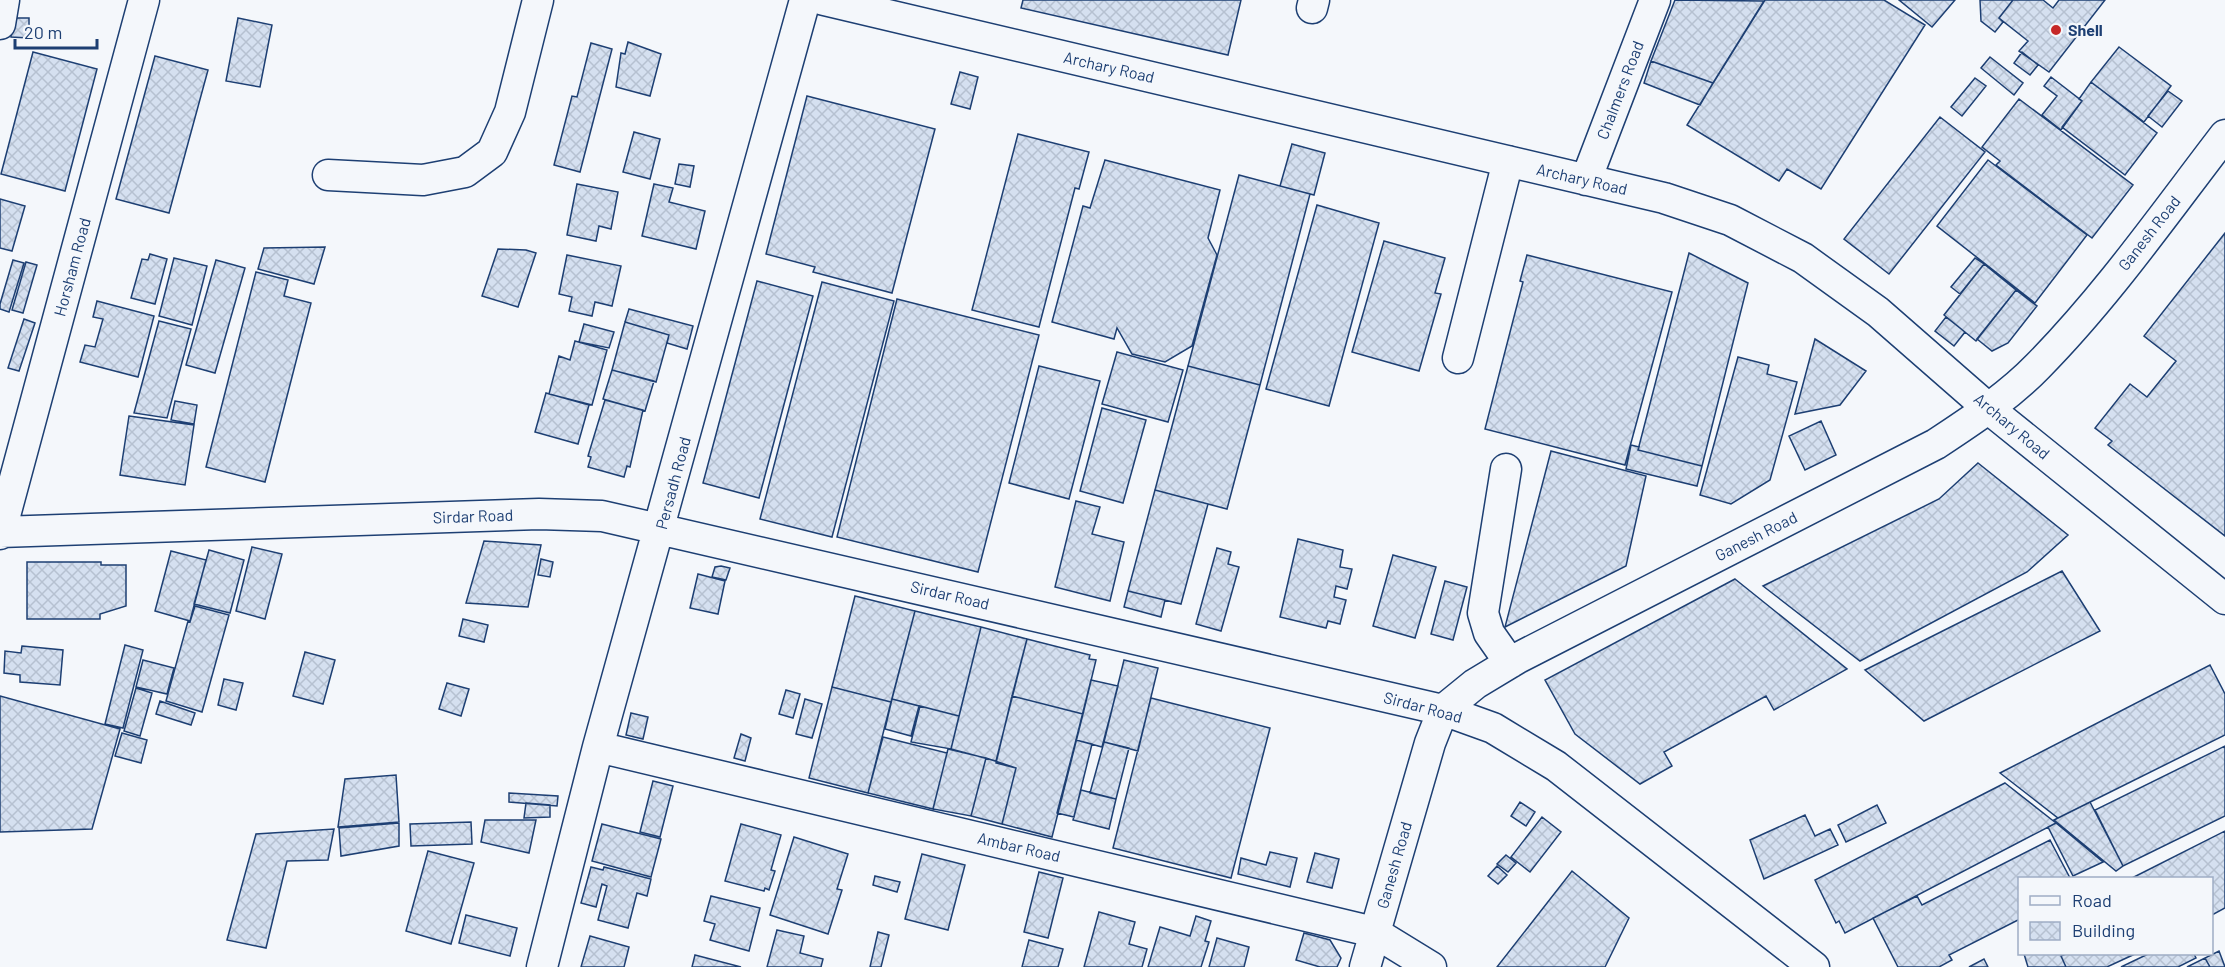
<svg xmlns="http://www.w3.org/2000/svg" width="2225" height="967" font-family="Barlow,sans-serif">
	<defs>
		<pattern id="building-cross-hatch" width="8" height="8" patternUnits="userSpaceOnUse" patternTransform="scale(1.5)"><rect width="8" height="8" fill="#d5e0f0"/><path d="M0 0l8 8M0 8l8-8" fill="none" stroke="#b6c1d1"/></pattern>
	</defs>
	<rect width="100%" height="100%" fill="#f4f7fb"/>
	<path fill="url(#building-cross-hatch)" stroke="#1d3f73" stroke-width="1.5" d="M1023,0h218l-13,55 -207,-47z
		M1675,0l89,1 -51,82 -62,-22z
		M1765,0h119l41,25 -104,164 -34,-20 -8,12 -92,-56z
		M1899,0h56l-23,27z
		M1980,0h33l-14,18 4,4 -8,10 -14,-11z
		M2013,0h30l10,8 6,-8h46l-56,72 -30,-21 9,-10 -29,-23z
		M11,18h18v20l-18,-1z
		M238,18l34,7 -12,62 -34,-6z
		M628,42l33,12 -11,42 -34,-9 5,-34 4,1z
		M591,43l21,6 -32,123 -26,-7 18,-69 5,1z
		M2119,47l52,39 -27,36 -53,-40z
		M33,52l64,17 -32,122 -64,-17z
		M2022,52l16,13 -8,10 -16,-12z
		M155,56l53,14 -39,143 -53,-14z
		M1990,57l33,26 -9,12 -33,-27z
		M1651,61l62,22 -13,22 -56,-22z
		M960,72l18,5 -8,32 -19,-5z
		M2051,77l31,24 -21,29 -19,-15 15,-19 -13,-10z
		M1975,78l11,8 -24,30 -11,-9z
		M2091,82l66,51 -32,42 -63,-48 20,-26 -3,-2z
		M2168,91l14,10 -20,26 -14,-11z
		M807,96l128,33 -43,164 -79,-21 2,-5 -49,-13z
		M2019,99l114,86 -41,53 -96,-73 4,-4 -18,-14z
		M1940,117l45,35 -96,122 -45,-35z
		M634,132l26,7 -10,40 -27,-7z
		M1018,134l71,18 -10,37 -4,-1 -36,139 -67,-17z
		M1292,144l33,9 -11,42 -34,-9z
		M1105,160l115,30 -12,48 9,17 -25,91 -27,16 -33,-8 -15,-26 -3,11 -62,-17 31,-116 7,2z
		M1988,160l99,75 -52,68 -98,-77z
		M679,164l15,2 -4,21 -15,-3z
		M1239,175l71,19 -50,191 -72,-19z
		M577,184l41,8 -7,37 -12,-3 -3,15 -29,-6z
		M654,184l19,4 -4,14 36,9 -9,38 -54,-13z
		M0,199l25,7 -13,45 -12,-3z
		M1317,205l62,18 -50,183 -63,-17z
		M2225,233v303l-117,-91 4,-4 -17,-13 35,-44 17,13 29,-36 -32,-25z
		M1384,241l61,17 -10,35 6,1 -22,77 -67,-19z
		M325,247l-11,37 -56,-15 6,-21z
		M498,249l28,1 10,3 -18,54 -36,-11z
		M1689,253l59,30 -46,183 -64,-16z
		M150,254l17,5 -12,45 -24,-6 11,-39 6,1z
		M567,255l54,11 -9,40 -17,-4 -3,14 -23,-5 3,-14 -13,-3z
		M1527,255l145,37 -47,173 -140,-36 38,-147 -3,-1z
		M174,258l33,8 -15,59 -33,-9z
		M1975,258l9,6 -24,30 -9,-7z
		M13,260l11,3 -15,49 -9,-3v-5z
		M216,260l29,8 -30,105 -29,-8z
		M26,262l11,3 -14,48 -11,-3z
		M1984,264l32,26 -40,51 -32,-26z
		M256,272l32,8 -4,16 27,7 -46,179 -59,-15z
		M757,281l56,15 -54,202 -56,-15z
		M822,282l72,19 -62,236 -72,-18z
		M2016,290l21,16 -29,37 -16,8 -15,-12z
		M897,299l142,36 -61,237 -141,-35z
		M97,301l57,15 -16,61 -58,-15 5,-17 10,2 8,-28 -10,-2z
		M629,309l64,17 -6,23 -20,-6 2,-8 -44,-13z
		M1946,317l19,15 -11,14 -19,-15z
		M24,319l11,4 -16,48 -11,-3z
		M159,321l32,8 -24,89 -33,-5z
		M625,322l44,13 -13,47 -44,-12z
		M584,324l30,8 -5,16 -30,-6z
		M1815,339l51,32 -26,34 -45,9z
		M575,341l32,9 -15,55 -43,-11 10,-38 11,4z
		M1117,352l66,18 -15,52 -66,-18z
		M1738,357l31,8 -2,9 30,8 -27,98 -39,24 -31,-9z
		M1039,366l61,15 -31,118 -60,-16z
		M1188,366l72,19 -33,124 -72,-19z
		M612,370l42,11 -9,30 -42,-12z
		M546,393l43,12 -11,39 -43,-12z
		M605,400l38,10 -13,57 -3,-1 -3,11 -36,-10 3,-10 -3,-1z
		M175,401l22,4 -3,19 -23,-4z
		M1102,408l44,12 -23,83 -43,-12z
		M129,416l65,9 -9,60 -65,-10z
		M1821,421l15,34 -31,15 -16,-34z
		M1631,445l8,2 -1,3 64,16 -5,20 -71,-17z
		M1551,451l95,25 -20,90 -121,61z
		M1978,463l90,72 -41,37 -167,89 -97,-75 176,-87z
		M1155,490l53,14 -27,100 -53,-13z
		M1076,501l24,6 -8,27 32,8 -14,59 -55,-14z
		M1298,539l45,11 -3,17 12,2 -5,20 -11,-3 -2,11 12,3 -6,24 -12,-3 -2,7 -46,-11z
		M484,541l57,4 -13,62 -62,-4z
		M252,547l30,7 -17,65 -29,-8z
		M1217,548l14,4 -3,12 11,3 -18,64 -25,-7z
		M209,550l35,10 -14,53 -36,-9z
		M171,551l35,9 -16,61 -35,-10z
		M1393,555l43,12 -21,71 -42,-12z
		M541,559l12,3 -3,15 -12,-2z
		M27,562h74v3h25v41l-26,8v5h-73z
		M721,566l9,2 -4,12 -14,-3 3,-10z
		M2062,571l38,60 -176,90 -59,-51z
		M698,574l27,7 -7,33 -28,-6z
		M1735,579l112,90 -73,41 -8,-14 -102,56 8,14 -32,18 -65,-50 -30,-54z
		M1445,581l22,6 -14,53 -22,-6z
		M1128,591l37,9 -4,17 -37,-10z
		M855,596l60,15 -24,91 -59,-15z
		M195,606l34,9 -27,97 -36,-11 22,-80 2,1z
		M915,611l66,16 -22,89 -67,-17z
		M463,619l25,6 -4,17 -25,-6z
		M981,627l46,12 -31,122 -45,-12z
		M1027,639l63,16 -1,4 7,1 -13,54 -71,-18z
		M125,645l18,5 -20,78 -18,-4z
		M22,646l41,4 -3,35 -40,-3v-7l-16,-2 1,-22 16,2z
		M305,652l30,8 -12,44 -30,-8z
		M143,660l31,8 -7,26 -31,-7z
		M1124,660l34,8 -20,83 -34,-9z
		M2210,665l15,29v41l-167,83 -58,-45z
		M224,679l19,4 -7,27 -18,-5z
		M1091,680l27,6 -16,61 -26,-7z
		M447,683l22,6 -8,27 -22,-7z
		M832,687l59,15 -23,91 -59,-15z
		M136,688l16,5 -12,43 -16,-5z
		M786,690l14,4 -7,24 -14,-4z
		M0,696l120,33 -28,100 -92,3z
		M1012,696l71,18 -31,123 -50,-13 14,-56 -20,-5z
		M1151,698l119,30 -39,150 -118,-30z
		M805,699l17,5 -10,34 -16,-4z
		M892,699l27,7 -8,30 -26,-7z
		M160,701l35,12 -4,12 -35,-11z
		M920,706l39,10 -8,33 -40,-7z
		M631,713l17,4 -5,22 -17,-4z
		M122,733l25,7 -6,23 -26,-7z
		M741,734l10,4 -6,23 -11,-3z
		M883,737l64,16 -14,56 -65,-16z
		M1076,740l16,4 -18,73 -17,-4z
		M1104,742l25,6 -13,51 -26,-6z
		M2225,746v70l-102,50 -28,-56z
		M948,749l38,9 -15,58 -38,-7z
		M986,758l30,10 -14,56 -31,-8z
		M396,775l3,47 -61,5 7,-48z
		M653,781l20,5 -13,51 -20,-5z
		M2005,783l51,40 -211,110 -6,-12 -3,2 -21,-43z
		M1081,790l35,9 -7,30 -36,-9z
		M509,793l49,3 -1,10 -48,-4z
		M1520,802l15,10 -9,14 -15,-10z
		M2090,802l33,64 -7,5 -62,-51z
		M526,803l24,2v12l-26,1z
		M1877,805l9,18 -40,19 -8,-17z
		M1805,815l10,21 15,-7 8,16 -74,34 -14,-39z
		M1542,817l19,15 -31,40 -19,-15z
		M485,820h51l-7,33 -48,-11z
		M471,822l1,22 -61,2 -1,-22z
		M399,823v23l-58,10 -2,-28z
		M2056,823l47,39 -30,14 -25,-49z
		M602,824l59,15 -10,38 -59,-16z
		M741,824l40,11 -10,35 4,1 -6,19 -4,-2 -1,3 -39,-10z
		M334,829l-6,31 -41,1 -21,87 -39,-8 29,-106z
		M2225,831v77l-13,7v-37h-80z
		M794,837l54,17 -11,35 5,1 -14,44 -58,-19z
		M2050,840l20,38h-50v41l-71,36 3,5 -13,7h-41l-25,-49 44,-22 5,9z
		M428,851l46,12 -23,81 -45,-13z
		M1270,852l27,6 -7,29 -52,-13 3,-16 25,7z
		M1315,853l24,6 -7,29 -25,-6z
		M922,854l43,11 -17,65 -43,-11z
		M1506,855l10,8 -8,9 -11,-8z
		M1497,866l10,9 -9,9 -10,-8z
		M591,867l12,3 1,-3 47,12 -4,17 -10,-3 -9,35 -30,-8 9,-34 -5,-2 -6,23 -15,-4z
		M1572,871l57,47 -24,49h-108z
		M1039,872l24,6 -15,60 -24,-6z
		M875,876l25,6 -3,10 -24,-7z
		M711,896l49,12 -11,43 -39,-11 5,-16 -11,-3z
		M1099,912l36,10 -6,22 18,5 -5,18h-58z
		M466,915l51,13 -7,28 -51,-13z
		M1196,916l15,5 -6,20 4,1 -8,25h-53l12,-40 30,9z
		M777,930l27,6 -4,17 23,6 -2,8h-54z
		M878,932l11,3 -8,32h-11z
		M1304,933l26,7 11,18 -4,9h-17l-24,-7z
		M590,936l39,11 -5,20h-43z
		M1217,938l32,9 -5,20h-35z
		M1029,940l34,9 -5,18h-36z
		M2219,951l6,16h-15l-5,-9z
		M2024,954h42l-5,2 5,11h-38z
		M2066,954h69l-28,13h-41l-5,-11z
		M2148,954h46l2,4 -18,9h-57z
		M695,955l46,12h-49z
		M2205,958l5,9h-23z
		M1984,959l4,8h-19z"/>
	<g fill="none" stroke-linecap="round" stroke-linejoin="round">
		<g stroke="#1d3f73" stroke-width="33">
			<path id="minor" d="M824,0l840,198 66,22 73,38 75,54 111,97 236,190
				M1312,8l2,-8
				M0,24l4,-24
				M328,175l95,5 42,-8 27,-20 18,-40 28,-112
				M1586,180l69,-180
				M1458,358l50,-197
				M1506,469l-23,144 6,20 21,30
				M0,532l539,-18 63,2 841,194 50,18 63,38 258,201
				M0,534l144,-534
				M598,747l776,185 57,35
				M542,967l56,-220 207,-747
				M1365,967l65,-224 13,-33 32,-26 43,-26 418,-214c36,-24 72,-47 102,-78 69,-70 127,-153 187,-231"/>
		</g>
		<use href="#minor" stroke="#f4f7fb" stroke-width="30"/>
	</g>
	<circle fill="#c62828" stroke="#f4f7fb" stroke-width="2" cx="2056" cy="30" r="6"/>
	<g text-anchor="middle" stroke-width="4.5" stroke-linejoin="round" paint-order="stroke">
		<g font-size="16" font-weight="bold" fill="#1d3f73" stroke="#f4f7fb" text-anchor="start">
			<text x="2068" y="36">Shell</text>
		</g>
		<g font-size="16" fill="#1d3f73" stroke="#f4f7fb">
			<text transform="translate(1109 67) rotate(13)" y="6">Archary Road</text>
			<text transform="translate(1620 90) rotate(-69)" y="6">Chalmers Road</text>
			<text transform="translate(1582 179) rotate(13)" y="6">Archary Road</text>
			<text transform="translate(2149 233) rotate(-52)" y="6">Ganesh Road</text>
			<text transform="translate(72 267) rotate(-75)" y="6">Horsham Road</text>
			<text transform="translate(2012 426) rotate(40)" y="6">Archary Road</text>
			<text transform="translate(673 483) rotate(-75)" y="6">Persadh Road</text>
			<text transform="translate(473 516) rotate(-2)" y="6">Sirdar Road</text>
			<text transform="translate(1756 536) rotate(-27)" y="6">Ganesh Road</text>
			<text transform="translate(950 595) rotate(13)" y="6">Sirdar Road</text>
			<text transform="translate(1423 707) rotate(15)" y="6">Sirdar Road</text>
			<text transform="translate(1019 847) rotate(13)" y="6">Ambar Road</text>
			<text transform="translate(1394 865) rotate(-74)" y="6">Ganesh Road</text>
		</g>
	</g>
	<rect x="2018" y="877" width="195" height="78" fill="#f4f7fb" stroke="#9eadc5" stroke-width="1.5"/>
	<rect x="2030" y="896" width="30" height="9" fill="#f4f7fb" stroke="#9eadc5" stroke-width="1.5"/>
	<text x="2072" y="907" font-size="18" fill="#1d3f73">Road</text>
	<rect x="2030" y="922" width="30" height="18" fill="url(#building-cross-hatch)" stroke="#9eadc5" stroke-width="1.5"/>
	<text x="2072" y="937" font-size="18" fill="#1d3f73">Building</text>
	<path d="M15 39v9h82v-9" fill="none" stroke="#1d3f73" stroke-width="3"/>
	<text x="24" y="39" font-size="18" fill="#1d3f73" stroke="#f4f7fb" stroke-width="4.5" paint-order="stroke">20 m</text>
</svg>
